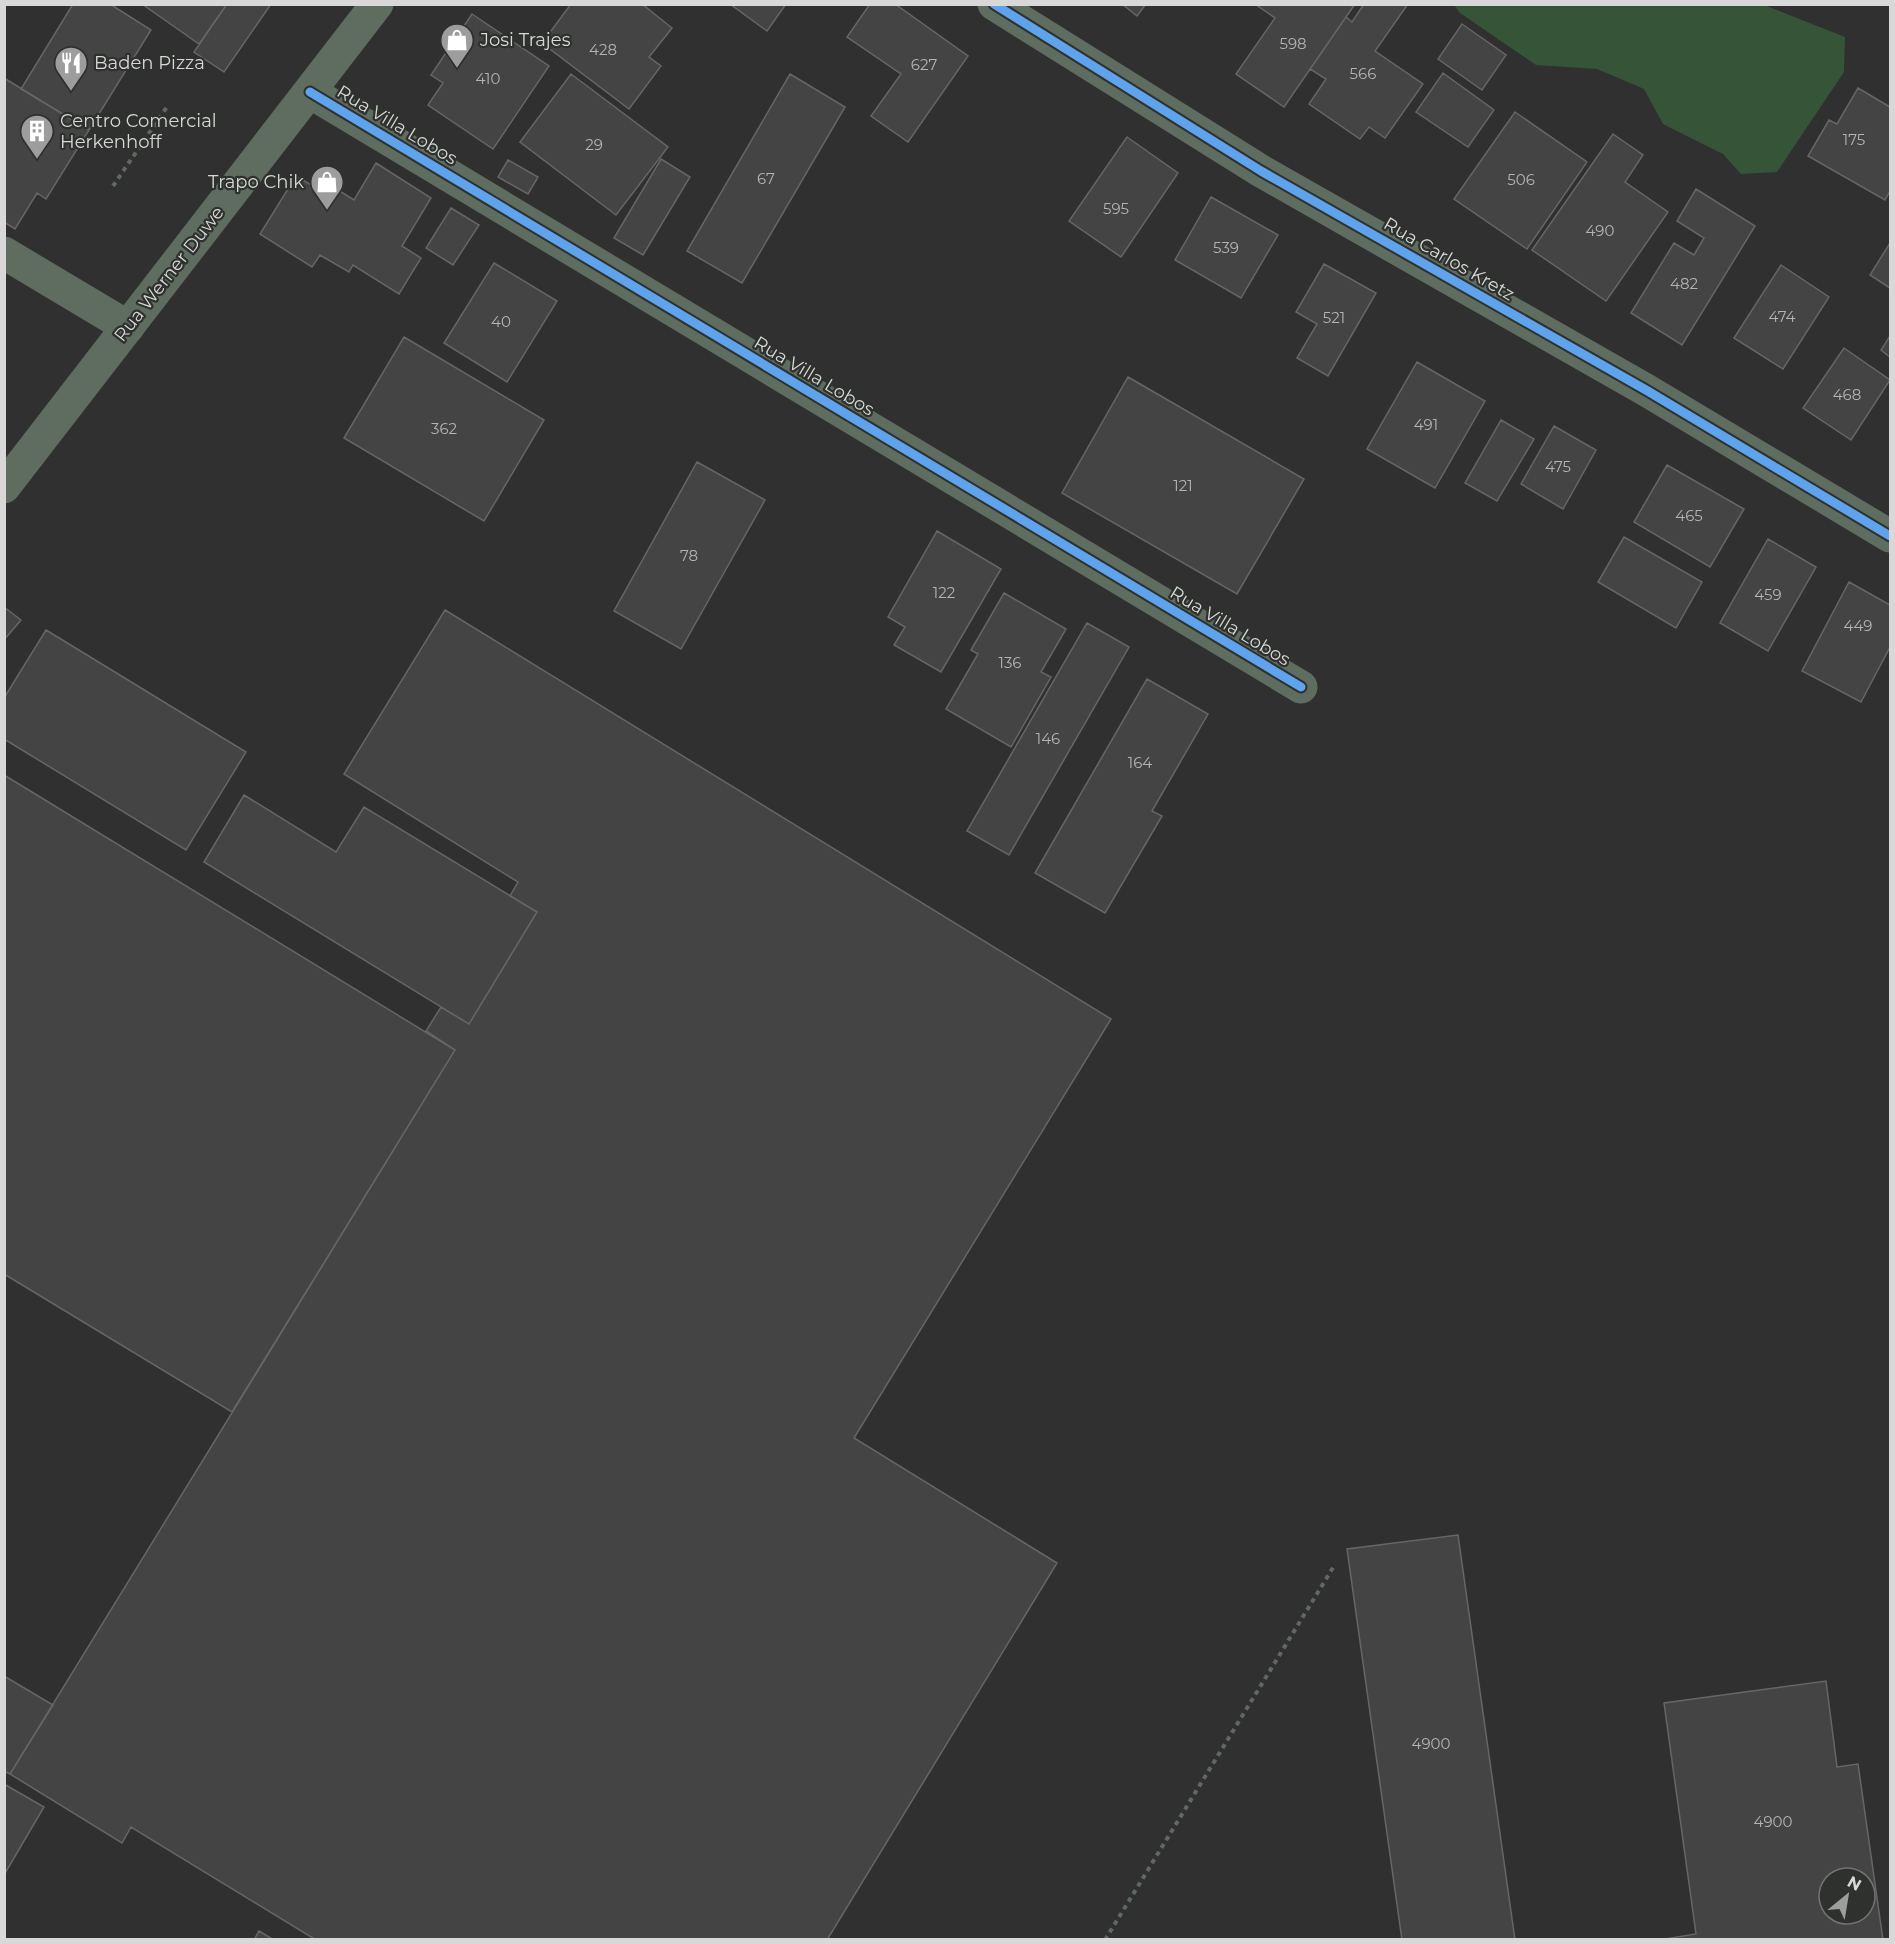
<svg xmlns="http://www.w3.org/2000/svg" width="1895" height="1944" font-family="Montserrat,sans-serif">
	<rect width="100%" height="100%" fill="#2f302f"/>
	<path fill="#355438" d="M1454,5h310l81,32 -1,35 -67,100 -36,2 -18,-20 -60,-30 -19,-35 -47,-20 -61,-4 -76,-52z"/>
	<path fill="#444" stroke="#666" stroke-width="1.5" fill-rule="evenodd" d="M73,4h37l41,26 -62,100 -68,-41z
		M142,4h85l-28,40z
		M227,4h44l-47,68 -30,-20z
		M571,4h71l30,24 -23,29 12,9 -32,43 -87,-66z
		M730,4h56l-19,27z
		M870,4h25l73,52 -60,86 -37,-26 30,-42 -54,-37z
		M1122,4h24l-9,12z
		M1255,4h100l-71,103 -48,-33 39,-56z
		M1364,4h44l-33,47 48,33 -38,54 -16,-11 -9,12 -51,-35 17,-25 -16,-10 36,-52 6,5z
		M472,14l77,52 -56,83 -65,-44 15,-22 -12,-8z
		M1462,24l44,31 -24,35 -44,-31z
		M1443,73l51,37 -26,37 -52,-35z
		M571,74l97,73 -52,68 -96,-73z
		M790,74l55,33 -103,176 -55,-32z
		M4,78l85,52 -43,69 -9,-6 -22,36 -11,-7z
		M1858,88l32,19v84l-5,9 -77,-44 21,-36 8,4z
		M1515,112l72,50 -60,87 -73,-50z
		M1613,134l30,21 -18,27 43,30 -62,89 -74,-51z
		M1127,137l51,36 -57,84 -52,-36z
		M661,159l29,18 -47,78 -29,-17z
		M508,160l30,17 -10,17 -30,-17z
		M376,163l55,35 -29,48 19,12 -22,36 -46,-29 -4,7 -29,-17 -8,12 -52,-33 36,-58 17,10 6,-8 35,22z
		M1696,189l59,37 -73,119 -51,-32 43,-70 20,12 10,-17 -27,-17z
		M1211,197l67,38 -37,63 -66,-38z
		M451,208l28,17 -26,40 -27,-17z
		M1890,243v45l-20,-13z
		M494,263l63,38 -50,81 -63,-39z
		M1324,264l52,29 -48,83 -31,-18 20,-34 -21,-12z
		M1781,265l48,32 -46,72 -49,-31z
		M1890,336v21l-9,-7z
		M404,337l140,83 -60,101 -140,-83z
		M1844,348l46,32 -39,60 -48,-32z
		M1417,362l68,39 -50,87 -68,-39z
		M1128,377l176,102 -67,115 -175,-101z
		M1501,420l33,19 -37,62 -32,-18z
		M1554,426l42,24 -33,59 -42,-25z
		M697,462l68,38 -84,149 -67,-38z
		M1667,465l77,44 -34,58 -76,-45z
		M937,531l64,38 -60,103 -47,-27 11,-18 -17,-10z
		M1624,537l78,45 -26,46 -78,-46z
		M1768,539l48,28 -48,84 -48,-28z
		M1849,582l41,23v42l-29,55 -59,-31z
		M1004,593l62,36 -25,43 10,5 -40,70 -65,-38 32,-55 -7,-4z
		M4,607l17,13 -17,20z
		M445,610l666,409 -257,419 203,125 -230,377h-511l-185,-113 -9,16 -112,-69 445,-724 -29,-19 15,-24 28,17 68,-112 -27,-16 8,-14 -174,-108z
		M1087,623l42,24 -120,208 -42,-24z
		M46,630l200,122 -60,98 -182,-111v-41z
		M1147,679l61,35 -56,97 10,5 -57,97 -70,-40z
		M4,775l451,275 -223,362 -228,-138z
		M244,795l92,57 28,-45 173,105 -68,112 -265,-162z
		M1458,1535l57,405h-113l-55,-391z
		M4,1676l49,29 -43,69 -6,-3z
		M1826,1681l11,86 21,-3 25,176h-224l37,-6 -32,-231zM1829,1878h36v36h-36z
		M4,1784l40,23 -40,68z
		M259,1931l15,9h-20z"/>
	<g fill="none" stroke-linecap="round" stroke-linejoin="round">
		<path stroke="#606961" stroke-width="4" stroke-dasharray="4.5 4.5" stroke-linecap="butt" d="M113,186l54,-79
			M1105,1940l229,-374"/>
		<path stroke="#5f6c60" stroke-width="33" d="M994,4l267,167 385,219 244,146
			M310,92l991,595
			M4,253l124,74"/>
		<path stroke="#5f6c60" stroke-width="33" d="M4,487l373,-483"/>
		<g stroke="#2e312e" stroke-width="13">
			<path id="cycleway" d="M994,4l267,167 385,219 244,146
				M310,92l991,595"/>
		</g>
		<use href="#cycleway" stroke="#60a3ed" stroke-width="9"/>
	</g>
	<defs>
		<g id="shop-pin" transform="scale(1.725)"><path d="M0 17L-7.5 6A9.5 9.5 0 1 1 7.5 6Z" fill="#9c9d9c" stroke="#2e312e"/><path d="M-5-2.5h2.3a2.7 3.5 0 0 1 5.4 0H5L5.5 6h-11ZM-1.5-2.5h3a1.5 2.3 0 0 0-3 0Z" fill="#fff"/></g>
		<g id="restaurant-pin" transform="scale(1.725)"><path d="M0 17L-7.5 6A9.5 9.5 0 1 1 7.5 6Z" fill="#9c9d9c" stroke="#2e312e"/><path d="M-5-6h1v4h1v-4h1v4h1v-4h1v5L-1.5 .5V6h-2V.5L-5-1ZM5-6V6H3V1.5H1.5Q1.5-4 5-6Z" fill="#fff"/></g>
		<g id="building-pin" transform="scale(1.725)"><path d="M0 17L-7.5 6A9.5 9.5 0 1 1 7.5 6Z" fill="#9c9d9c" stroke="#2e312e"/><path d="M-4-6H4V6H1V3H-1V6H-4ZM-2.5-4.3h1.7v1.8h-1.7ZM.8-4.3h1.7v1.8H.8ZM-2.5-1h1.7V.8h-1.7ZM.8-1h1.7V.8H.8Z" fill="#fff"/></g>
	</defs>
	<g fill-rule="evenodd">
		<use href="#shop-pin" x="457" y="40"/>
		<use href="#restaurant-pin" x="71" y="63"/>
		<use href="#building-pin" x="37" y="131"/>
		<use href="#shop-pin" x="327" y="182"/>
	</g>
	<g text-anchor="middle" stroke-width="4.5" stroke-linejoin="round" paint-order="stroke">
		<g font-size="15" fill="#b2b3b2">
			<text x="1293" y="49">598</text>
			<text x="603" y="55">428</text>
			<text x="924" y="70">627</text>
			<text x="1363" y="79">566</text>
			<text x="488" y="84">410</text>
			<text x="1854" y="145">175</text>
			<text x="594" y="150">29</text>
			<text x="766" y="184">67</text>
			<text x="1521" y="185">506</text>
			<text x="1116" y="214">595</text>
			<text x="1600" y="236">490</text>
			<text x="1226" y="253">539</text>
			<text x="1684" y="289">482</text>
			<text x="1782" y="322">474</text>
			<text x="1334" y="323">521</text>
			<text x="501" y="327">40</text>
			<text x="1847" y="400">468</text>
			<text x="1426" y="430">491</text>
			<text x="444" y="434">362</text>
			<text x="1558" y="472">475</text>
			<text x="1183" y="491">121</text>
			<text x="1689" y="521">465</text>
			<text x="689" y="561">78</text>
			<text x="944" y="598">122</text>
			<text x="1768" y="600">459</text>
			<text x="1858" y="631">449</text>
			<text x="1010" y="668">136</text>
			<text x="1048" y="744">146</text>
			<text x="1140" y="768">164</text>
			<text x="1431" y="1749">4900</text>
			<text x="1773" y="1827">4900</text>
		</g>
		<g font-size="18" fill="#d7d8d7" stroke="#2e312e" text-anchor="start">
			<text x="480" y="46">Josi Trajes</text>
			<text x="94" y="69">Baden Pizza</text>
			<text x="60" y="127">Centro Comercial<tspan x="60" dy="21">Herkenhoff</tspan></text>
			<text x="304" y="188" text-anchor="end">Trapo Chik</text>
		</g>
		<g font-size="18" fill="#d7d8d7" stroke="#2e312e">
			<text transform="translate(397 125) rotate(31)" y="6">Rua Villa Lobos</text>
			<text transform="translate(1449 259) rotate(30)" y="6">Rua Carlos Kretz</text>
			<text transform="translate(169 274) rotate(-52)" y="6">Rua Werner Duwe</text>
			<text transform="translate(814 376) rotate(31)" y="6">Rua Villa Lobos</text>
			<text transform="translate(1230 626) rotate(31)" y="6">Rua Villa Lobos</text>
		</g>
	</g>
	<rect width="1895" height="1944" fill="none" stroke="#d7d8d7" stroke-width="12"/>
	<g transform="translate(1847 1896) rotate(30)"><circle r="28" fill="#2e312e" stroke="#727472" stroke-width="1.5"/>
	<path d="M0-4.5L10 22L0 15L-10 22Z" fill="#9c9d9c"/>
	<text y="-9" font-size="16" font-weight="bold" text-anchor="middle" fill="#d7d8d7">N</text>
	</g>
</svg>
